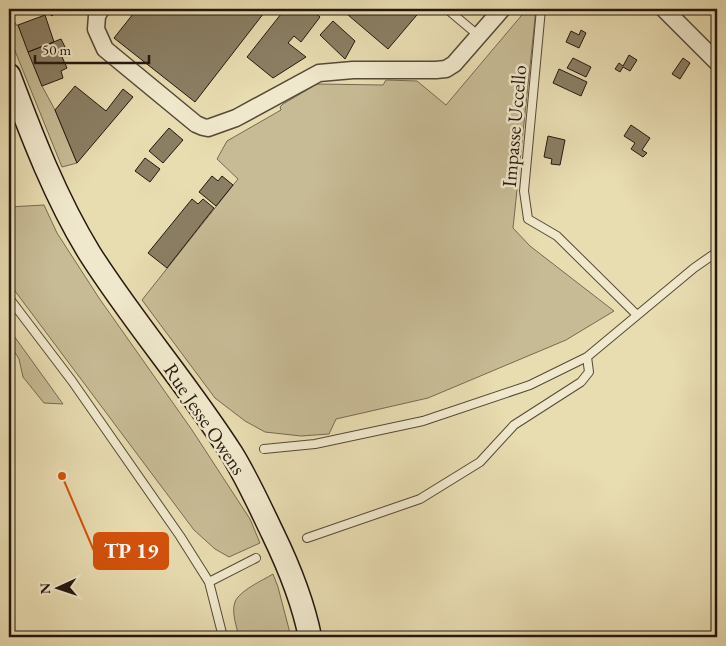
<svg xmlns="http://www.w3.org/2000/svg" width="726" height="646" font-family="'EB Garamond',serif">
	<rect width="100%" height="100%" fill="#e8dcb1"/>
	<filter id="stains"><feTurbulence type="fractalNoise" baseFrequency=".004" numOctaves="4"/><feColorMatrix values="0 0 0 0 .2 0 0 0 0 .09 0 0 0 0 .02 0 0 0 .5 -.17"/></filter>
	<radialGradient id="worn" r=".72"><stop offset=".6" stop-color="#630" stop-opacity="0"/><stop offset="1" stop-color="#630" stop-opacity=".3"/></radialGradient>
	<path fill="#c7bb95" stroke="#766a52" d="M9,9l7,16h2l24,61 13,24 22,53 -15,4 -53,-131z
		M527,9h9l-23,219 17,18 84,65 -48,29 -138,58 -92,21 -7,15 -28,2 -36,-4 -20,-11 -30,-23 -73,-98 96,-121 -21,-20 10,-18 54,-31 -1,-3 3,-3 34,-20 66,1 3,-5 31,1 29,24z
		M44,205l13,28 42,65 93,132 58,89 10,24 -31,14 -14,-8 -21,-19 -185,-247v-76z
		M9,329l54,75 -19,-1 -21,-26 -4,-18 -10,-16z
		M273,574l5,13 13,50h-52c-2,-9 -8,-25 -4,-35 4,-11 28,-22 38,-28z"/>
	<path fill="#8a7e63" stroke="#24180e" d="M43,9h16l-7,7z
		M137,9h130l-72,93 -81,-64z
		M285,9h30l-2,2 7,6 -19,25 -7,-6 -6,7 18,14 -33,21 -26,-21z
		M341,9h81l-34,40z
		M45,15l9,27 -26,10 -10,-27z
		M333,21l22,20 -10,18 -25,-24z
		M581,30l5,3 -7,15 -13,-6 5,-11 8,4z
		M61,39l4,8 -6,3 8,18 -6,3 2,7 -21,8 -14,-34z
		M629,55l8,5 -7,11 -7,-4 -3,5 -5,-3 4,-6 4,3z
		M573,58l18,9 -5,10 -19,-9z
		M683,58l7,5 -10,16 -8,-5z
		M559,69l28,13 -6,14 -28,-13z
		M75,86l31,25 17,-22 10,8 -56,66 -22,-53z
		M631,125l19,13 -8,12 5,3 -4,4 -12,-8 4,-6 -11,-7z
		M169,128l14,12 -20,23 -14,-12z
		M548,136l17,4 -5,25 -9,-1 1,-5 -8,-2z
		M145,158l15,11 -10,13 -15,-11z
		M212,176l6,5 4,-5 11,9 -17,21 -17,-14z
		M192,199l6,5 5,-5 11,9 -47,60 -19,-15z"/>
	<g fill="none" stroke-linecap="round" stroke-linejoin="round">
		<g stroke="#554937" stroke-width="10">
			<path id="service" d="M447,9l32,27
				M541,9l-17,182 4,28 29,17 80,79
				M9,298l63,83 108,155 24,38 5,8 14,55
				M264,449l51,-5 108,-23 107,-36 57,-28 107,-89 23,-16
				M307,538l113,-39 60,-37 34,-37 67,-43 8,-10 -2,-15
				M209,582l47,-24"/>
		</g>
		<g stroke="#554937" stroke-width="19">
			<path id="minor" d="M101,9l-4,7 -1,13 9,20 91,75 7,3 5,1 28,-10 83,-45 34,-3h83l10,-1 8,-5 48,-55
				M664,9l53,53"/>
		</g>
		<g stroke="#24180e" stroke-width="25">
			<path id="secondary" d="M9,75c23,61 47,124 81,179 44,69 98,131 142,200 16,26 28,53 41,80 16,33 30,68 37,103"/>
		</g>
		<use href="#service" stroke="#f0e8cc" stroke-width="8"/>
		<use href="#minor" stroke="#f0e8cc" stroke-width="16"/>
		<use href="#secondary" stroke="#f0e8cc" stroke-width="22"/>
	</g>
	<g text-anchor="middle" stroke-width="5" stroke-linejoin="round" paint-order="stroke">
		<g font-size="20" fill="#24180e" stroke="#f0e8cc">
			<text transform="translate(514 126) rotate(-85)" y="7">Impasse Uccello</text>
			<text transform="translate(205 419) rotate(56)" y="7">Rue Jesse Owens</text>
		</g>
	</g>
	<path fill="none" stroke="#d4520c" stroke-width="2" d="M62 476L94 551"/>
	<circle fill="#d4520c" stroke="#f0e8cc" stroke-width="2" cx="62" cy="476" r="5"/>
	<rect fill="#d4520c" stroke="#d4520c" stroke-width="2" x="94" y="533" width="74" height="36" rx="5"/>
	<g font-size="21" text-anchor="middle" font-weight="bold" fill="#fff">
		<text x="131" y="558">TP 19</text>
	</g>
	<rect width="726" height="646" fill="none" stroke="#e8dcb1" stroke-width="30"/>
	<rect x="10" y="10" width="706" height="626" fill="none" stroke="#24180e" stroke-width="2.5"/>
	<rect x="15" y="15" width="696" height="616" fill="none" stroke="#24180e"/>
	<g transform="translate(58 588) rotate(267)" stroke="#f0e8cc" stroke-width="4" paint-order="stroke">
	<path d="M0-4L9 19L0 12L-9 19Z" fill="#24180e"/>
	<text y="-8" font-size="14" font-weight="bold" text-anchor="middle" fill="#24180e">N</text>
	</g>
	<path d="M35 55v8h114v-8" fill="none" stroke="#24180e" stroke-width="2.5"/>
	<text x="42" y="55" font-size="15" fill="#24180e" stroke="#f0e8cc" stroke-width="4" paint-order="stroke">50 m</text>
	<rect width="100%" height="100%" filter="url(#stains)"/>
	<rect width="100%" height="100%" fill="url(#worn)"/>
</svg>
